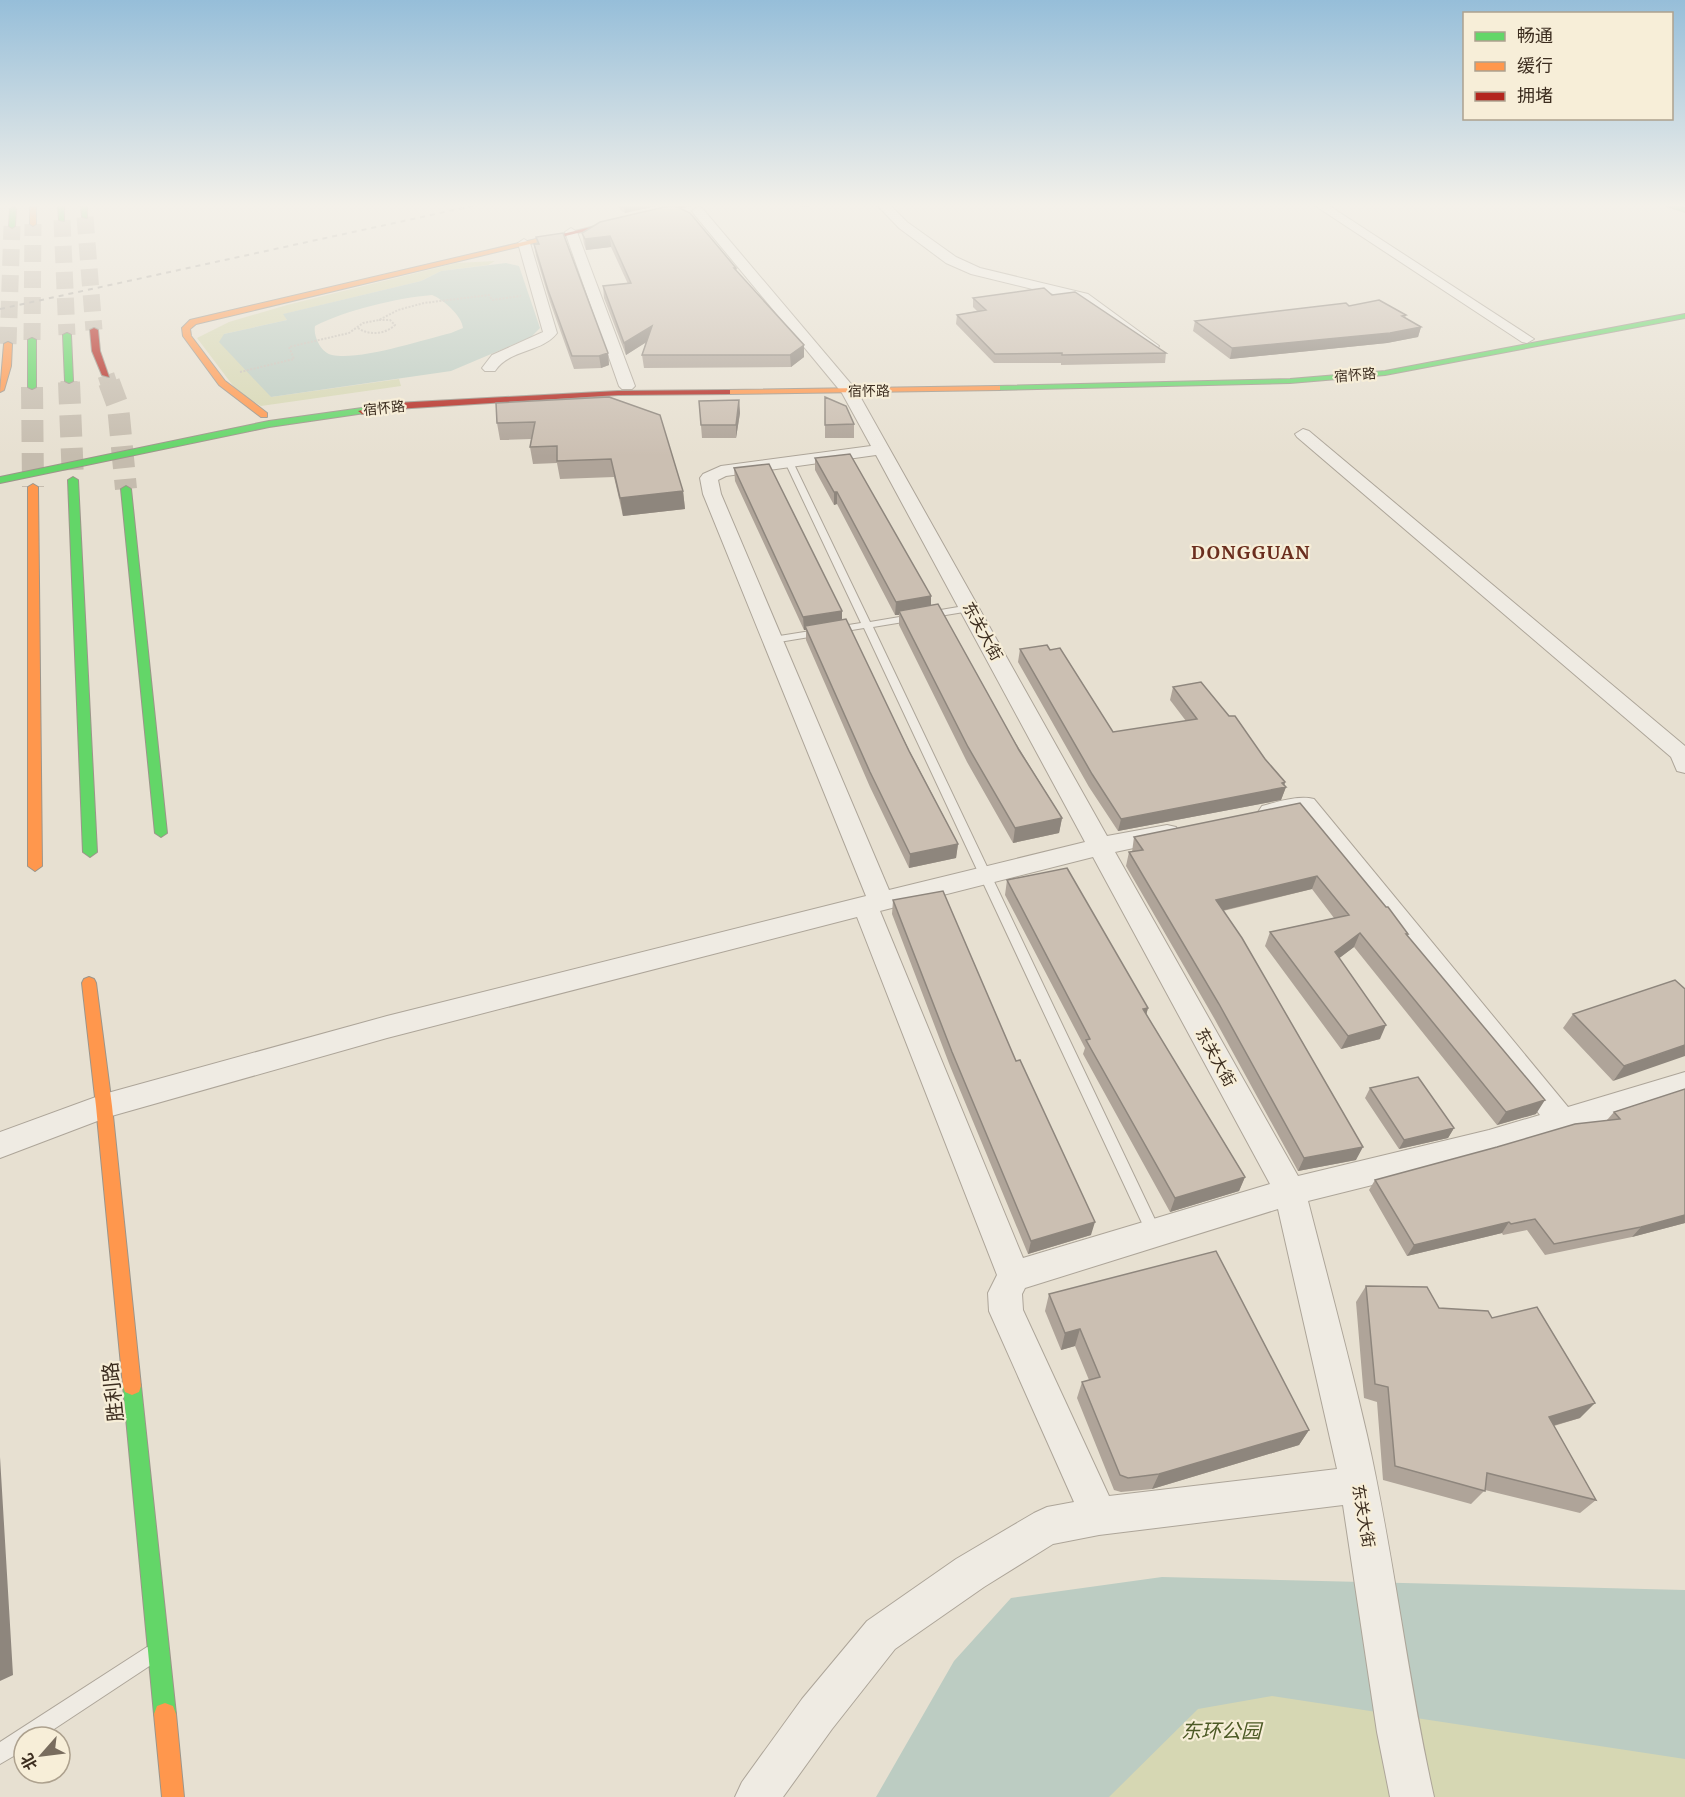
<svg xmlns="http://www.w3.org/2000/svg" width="1685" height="1797" font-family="Merriweather,'Noto Sans SC',serif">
	<rect width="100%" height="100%" fill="#e7e0d1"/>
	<path fill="#d6d7b3" d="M495,261l-7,4 -47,6 -20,10 -137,33 3,6 -63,14 47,63 128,-18 2,7 -140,20 -24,-15 -40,-53 32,-16 58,-17 169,-42z
		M1204,1664l481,64v69h-626z"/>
	<path fill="#bcccc2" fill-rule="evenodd" d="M506,263l13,3 21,62 -9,9 -80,34 -180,26 -52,-55 5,-8 63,-14 -4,-6 138,-33 20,-10zM432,295c11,4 30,21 31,33l-12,5c-29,7 -92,28 -119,22 -11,-2 -19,-19 -17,-29 31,-16 82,-28 117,-31z
		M1162,1577l523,13v169l-413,-63 -74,13 -89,88h-233l78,-136 57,-63z"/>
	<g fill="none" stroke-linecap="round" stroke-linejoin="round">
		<path stroke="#c5bcae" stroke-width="17" stroke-dasharray="17 9" stroke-linecap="butt" d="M85,217l9,113
			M8,344l4,-118
			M106,375l3,9"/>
		<path stroke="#c5bcae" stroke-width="22" stroke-dasharray="22 11" stroke-linecap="butt" d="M109,382l9,24 8,83"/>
		<path stroke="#c5bcae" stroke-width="17" stroke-dasharray="17 9" stroke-linecap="butt" d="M62,220l5,115
			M32,340l1,-116
			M69,381v3"/>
		<path stroke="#c5bcae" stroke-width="22" stroke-dasharray="22 11" stroke-linecap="butt" d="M69,382l4,98
			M32,387l1,100"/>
		<g stroke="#ada599" stroke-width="2">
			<path id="lane" d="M786,460l7,2 77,160 100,-17 5,3 -5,3 -97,16 286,601 3,5 -3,5 -5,2 -5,-2 -285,-610 -91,15 -5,-3 5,-3 88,-14 -76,-161z
				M147,1647l7,2 2,7 -2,7 -112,74h-18v13l-24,14v-22z"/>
		</g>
		<g stroke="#ada599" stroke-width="2">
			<path id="street" d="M877,205h13l17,17 49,35 24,11 108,26 71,52 -2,3h-10l-69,-49 -107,-26 -25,-11 -47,-35z
				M1314,205h14l206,134 -7,4 -5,-1z
				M698,207l4,1 155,183 250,445 60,-11 9,2 3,6 -3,6 -61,13 183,324 191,-46 51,-15 -240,-301 -30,6 -8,-2 -4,-6 4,-6c15,-4 36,-11 52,-7l254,308 117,-35v24l-196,60 -181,45c20,78 41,156 59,234 27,120 40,242 67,362h-44l-13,-65 -34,-227 -244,30 -46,9 -69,43 -89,62 -63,80 -49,68h-48l7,-15 60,-83 65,-78 89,-62 78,-46 13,-6 27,-5 -85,-191 -1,-18 9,-18 -140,-358 -470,121 -279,79 -108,41v-26l104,-38 283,-78 479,-120 -163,-402 -3,-16 3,-4 18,-8 150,-20 -29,-53 -148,-179 -2,-3zM876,455l209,387 -196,48 -168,-396 -3,-14 8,-4zM1093,857l177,327 -247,74 -143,-347zM1278,1209l59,260 -228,27 -86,-186 -1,-16 3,-6z
				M571,228l6,4 58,154 -3,3h-10l-3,-3 -54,-154z
				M524,239l6,4 27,90c-15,20 -48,16 -62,38h-10l-3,-3 10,-13 51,-23 -25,-89z
				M1303,429l6,2 376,315v27l-8,-2 -6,-14 -374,-320 -2,-3z"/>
		</g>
		<g stroke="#9c958a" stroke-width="2">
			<path id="fast" d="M58,205h6v16l-5,-1z
				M81,205h6v13l-5,-1z
				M1666,205l19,3v4l-18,-6z
				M13,207l3,2 -1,17 -3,2 -3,-2 1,-17z
				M1685,314v4l-300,57 -95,8 -293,7 -4,-2 4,-2 293,-7 95,-8z
				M67,333l4,2 2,46 -4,2 -4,-2 -2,-46z
				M32,338l4,2v47l-4,2 -4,-2v-47z
				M362,408l3,1v4l-96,14 -269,56v-6l269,-56z
				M73,477l5,3 19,372 -7,5 -7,-5 -15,-372z
				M126,486l5,3 36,344 -6,4 -6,-4 -34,-344z
				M132,1377l7,3 2,6 35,328 -3,8 -8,3 -8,-3 -3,-8 -31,-328 2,-6z"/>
		</g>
		<g stroke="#9c958a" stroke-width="2">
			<path id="slow" d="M33,205l3,2v17l-3,2 -3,-2v-17z
				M549,236l2,3 -355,85 -6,5 1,7 34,45 42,32v4h-6l-42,-32 -36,-49 -1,-8 8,-8z
				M8,342l4,2 -1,22 -7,24 -4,2 4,-48z
				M997,386h3v4l-273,4 -4,-2 4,-2z
				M33,484l5,3 4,379 -7,5 -7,-5v-379z
				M89,977l5,2 2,4 16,123 29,280 -2,6 -7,3 -7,-3 -2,-6 -27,-280 -14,-123 2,-4z
				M165,1703l8,3 3,8 8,83h-22l-8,-83 3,-8z"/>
		</g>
		<g stroke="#9c958a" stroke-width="2">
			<path id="jam" d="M682,205h10l-143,35 -3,-2z
				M94,328l4,2 2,21 9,26 -7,-2 -10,-24 -2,-21z
				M727,390h3v4l-112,1 -222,14 -34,5 -4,-3 38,-8 222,-12z"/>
		</g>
		<path stroke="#c8c2b9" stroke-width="2" stroke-dasharray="2 1.5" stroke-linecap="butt" d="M358,328c11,8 28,6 37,-3l-5,-5h-11
			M240,372l54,-13 -5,-12 60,-14 14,-10 16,-3 19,-10 26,-7 65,-8 3,5 29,-4"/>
		<use href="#lane" fill="#efebe3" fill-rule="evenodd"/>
		<use href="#street" fill="#efebe3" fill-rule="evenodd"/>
		<use href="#fast" fill="#63d668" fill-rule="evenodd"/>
		<use href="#slow" fill="#ff974d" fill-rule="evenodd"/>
		<use href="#jam" fill="#b3261e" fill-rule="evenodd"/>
		<path stroke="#afaaa2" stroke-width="2" stroke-dasharray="5 5" stroke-linecap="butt" d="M0,309l477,-104"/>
	</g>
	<path fill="#afa499" d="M619,205h37v1l-31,7 -5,-3z
		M600,222l136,46 1,3 67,74v12l-13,10 -147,1 -2,-13 4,-13 -20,13 -22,-57 -1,-12 25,-2 -17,-37 -25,3 -2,-6 -2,-11z
		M536,237l72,116 1,12 -8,3 -27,1 -24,-67 -14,-46 -2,-12h3z
		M1052,295l114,58 -1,10 -104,2v-2h-67l-38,-39 1,-9 20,-4 -4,-4v-9z
		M1406,315l-1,3 16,9 -3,10 -31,6 -157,16 -37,-28 2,-10z
		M825,397l29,27v14h-29z
		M739,400l1,13 -4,25h-34l-3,-37z
		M496,403l187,88 2,18 -62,7 -9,-39 -54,2 -3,-16 -24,1 -3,-17 1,-8 -31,1 -3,-17z
		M815,458l116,138v10l131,212 -3,15 -46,10 -46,-81 -68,-137v-10h-4l-58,-111 -3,1 -19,-35z
		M734,468l108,143v9l116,224 -2,14 -47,10 -39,-81 -64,-147v-10h-2l-69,-149z
		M1020,649l93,83 73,-11 -16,-21 3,-13 56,29 56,66 -1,3 2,2 -5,13 -163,31 -29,-44 -71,-125z
		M1300,803l107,133 129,178 -39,11 -143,-178 -15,11 41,81 -39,10 -76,-103 5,-14 64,-14 -22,-29 -89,22 133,249 -58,11 -84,-153 -88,-152 3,-14h3l2,-15z
		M1007,880l141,128 -2,7 99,162 -6,14 -69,21 -87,-158 2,-6 -80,-153z
		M893,900l123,161 75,174 -63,19 -78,-188 -58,-152z
		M1685,989l-72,92 -50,-53 10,-14z
		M1370,1088l84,40 -6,10 -49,11 -34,-51z
		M1685,1089v134l-53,14 -87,18 -18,-25 -24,5 -1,-2 -95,23 -38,-66 6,-10 232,-60 7,-8z
		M1366,1286l73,22 53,10 88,100 -26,8 42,74 -16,13 -95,-23 -14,14 -88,-24 -6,-78 -13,-4 -8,-96z
		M1049,1294l260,136 -10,15 -147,44 -31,3 -7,-2 -37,-92 5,-16 7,-2 -14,-34 -14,4 -16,-39z"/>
	<path fill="#8e867d" d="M629,205h27v1l-31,7 -1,-7z
		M801,205h20l-20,2z
		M610,236l1,11 -25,3 -1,-11z
		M652,326l1,12 -27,17 -2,-12z
		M1421,327l-3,10 -31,6 -157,16 2,-11z
		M804,345v12l-13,10 -1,-12z
		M608,353l1,12 -8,3 -2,-12z
		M739,400l1,13 -4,25v-13z
		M683,491l2,18 -62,7 -3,-18z
		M834,492h3v12l-3,1z
		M931,596v13l-32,2v4h-4l1,-13z
		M842,611v13l-37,2 1,4h-2l-1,-13z
		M1285,782l-1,5h2l-5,13 -163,31 3,-12z
		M1062,818l-3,15 -46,10 2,-15z
		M958,844l-2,14 -47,10 1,-14z
		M1317,876l-5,13 -100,24 4,-13z
		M1360,933l-6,14 -25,19 6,-14z
		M1148,1008l-4,15 -1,-14z
		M1386,1025l-6,14 -39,10 7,-13z
		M1685,1045v11l-72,25 11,-15z
		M1545,1100l-9,14 -39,11 9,-13z
		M1454,1128l-6,10 -49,11 5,-9z
		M1363,1147l-7,13 -58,11 6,-13z
		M1245,1177l-6,14 -69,21 5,-14z
		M1685,1215v8l-53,14 9,-10z
		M1095,1222l-4,13 -63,19 3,-13z
		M1509,1222l-7,11 -95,23 7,-11z
		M1080,1329l-5,17 -14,4 4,-17z
		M1595,1403l-15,15 -46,13 15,-14z
		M1309,1430l-10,15 -147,44 7,-15z
		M0,1457l13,218 -13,6z"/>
	<path fill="#cbbfb2" stroke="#8e867d" stroke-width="1.5" d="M673,205l17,8 46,55h-2l70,77 -14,10h-148l10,-29 -28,17 -21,-57 28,-3 -21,-47 -25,3 -3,-6 18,-11z
		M563,233l45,120 -9,3h-27l-24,-66 -14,-46h5l-3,-7z
		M1044,288l8,7 23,-3 91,61 -104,2v-2l-67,1 -38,-39 29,-5 -13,-12z
		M1379,300l27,15 -4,1 19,11 -31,6 -158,15 -37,-27 151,-18 3,3z
		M609,397l51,18 23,76 -63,7 -9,-39 -54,2v-15l-27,1 5,-25 -38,1 -1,-20z
		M825,397l21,9 8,18 -29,1z
		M739,400l-3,25h-35l-2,-24z
		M850,454l81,142 -35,6 -59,-110h-3l-19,-34z
		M769,464l73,147 -39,6 -69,-149z
		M938,604l81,146 43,68 -47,10 -47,-81 -69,-136z
		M846,619l63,132 49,93 -48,10 -40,-82 -65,-146z
		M1047,645l3,5 10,-2 53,84 84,-13 -24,-32 28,-5 28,34h6l30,43 20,23 -3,1 4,4 -165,32 -29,-45 -72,-125z
		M1300,803l86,104h2l20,27h-2l139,166 -39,12 -146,-179 -25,19 51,73 -38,11 -78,-104 79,-17 -32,-39 -101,24 26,38 121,209 -59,11 -85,-154 -90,-152 14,-2 -9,-13z
		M1067,868l81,140 -5,1 102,168 -70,21 -89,-158 4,-1 -83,-159z
		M943,891l73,170 4,-1 75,162 -64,19 -79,-189 -59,-152z
		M1675,980l10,9v56l-61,21 -51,-52z
		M1418,1077l36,51 -50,12 -34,-52z
		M1685,1089v126l-44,12 -87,17 -19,-25 -24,5 -2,-2 -95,23 -39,-65 122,-33 78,-23 45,-5 -6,-7z
		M1216,1251l93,179 -150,44 -31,4 -8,-3 -38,-93 18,-5 -20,-48 -15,4 -16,-39z
		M1366,1286l61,1 12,21 49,3 4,7 45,-11 58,96 -46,14 47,83 -109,-27 -2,18 -90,-25 -7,-79 -13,-3z"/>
	<linearGradient id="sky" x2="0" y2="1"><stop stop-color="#96bed9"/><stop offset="0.45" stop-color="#f4f1ea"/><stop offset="1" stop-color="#f4f1ea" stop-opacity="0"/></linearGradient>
	<rect width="1685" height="456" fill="url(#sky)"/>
	<g text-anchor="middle" stroke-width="4.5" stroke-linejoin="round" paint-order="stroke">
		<g font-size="14" fill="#3d2e20" stroke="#f7eed8">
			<text transform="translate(1355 375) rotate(-5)" y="5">宿怀路</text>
			<text transform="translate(869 391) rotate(-1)" y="5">宿怀路</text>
			<text transform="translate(384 408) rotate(-6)" y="5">宿怀路</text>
		</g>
		<g font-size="16" fill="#3d2e20" stroke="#f7eed8">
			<text transform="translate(983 631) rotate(61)" y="6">东关大街</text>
			<text transform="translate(1216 1057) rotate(61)" y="6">东关大街</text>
			<text transform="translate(1364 1516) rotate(80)" y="6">东关大街</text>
		</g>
		<g font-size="18" font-weight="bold" letter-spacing="1.5" fill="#6b2e1e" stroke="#f7eed8">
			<text x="1251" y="559">DONGGUAN</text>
		</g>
		<g font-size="20" fill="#3d2e20" stroke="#f7eed8">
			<text transform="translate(113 1392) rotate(-96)" y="7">胜利路</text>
		</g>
		<g font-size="20" font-style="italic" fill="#4d5a26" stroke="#f7eed8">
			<text x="1221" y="1738">东环公园</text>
		</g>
	</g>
	<rect x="1463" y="12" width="210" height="108" fill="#f7eed8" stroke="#ada18e" stroke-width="1.5"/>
	<rect x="1475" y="32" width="30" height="9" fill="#63d668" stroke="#ada18e" stroke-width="1.5"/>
	<text x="1517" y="42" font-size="18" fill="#3d2e20">畅通</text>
	<rect x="1475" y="62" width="30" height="9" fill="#ff974d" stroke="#ada18e" stroke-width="1.5"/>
	<text x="1517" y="72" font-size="18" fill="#3d2e20">缓行</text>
	<rect x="1475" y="92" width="30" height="9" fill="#b3261e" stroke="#ada18e" stroke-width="1.5"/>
	<text x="1517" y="102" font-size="18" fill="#3d2e20">拥堵</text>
	<g transform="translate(42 1755) rotate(242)"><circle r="28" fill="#f7eed8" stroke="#ada18e" stroke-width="1.5"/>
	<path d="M0-4.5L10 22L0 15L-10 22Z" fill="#786c5e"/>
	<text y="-9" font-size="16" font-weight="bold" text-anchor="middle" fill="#3d2e20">北</text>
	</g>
</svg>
